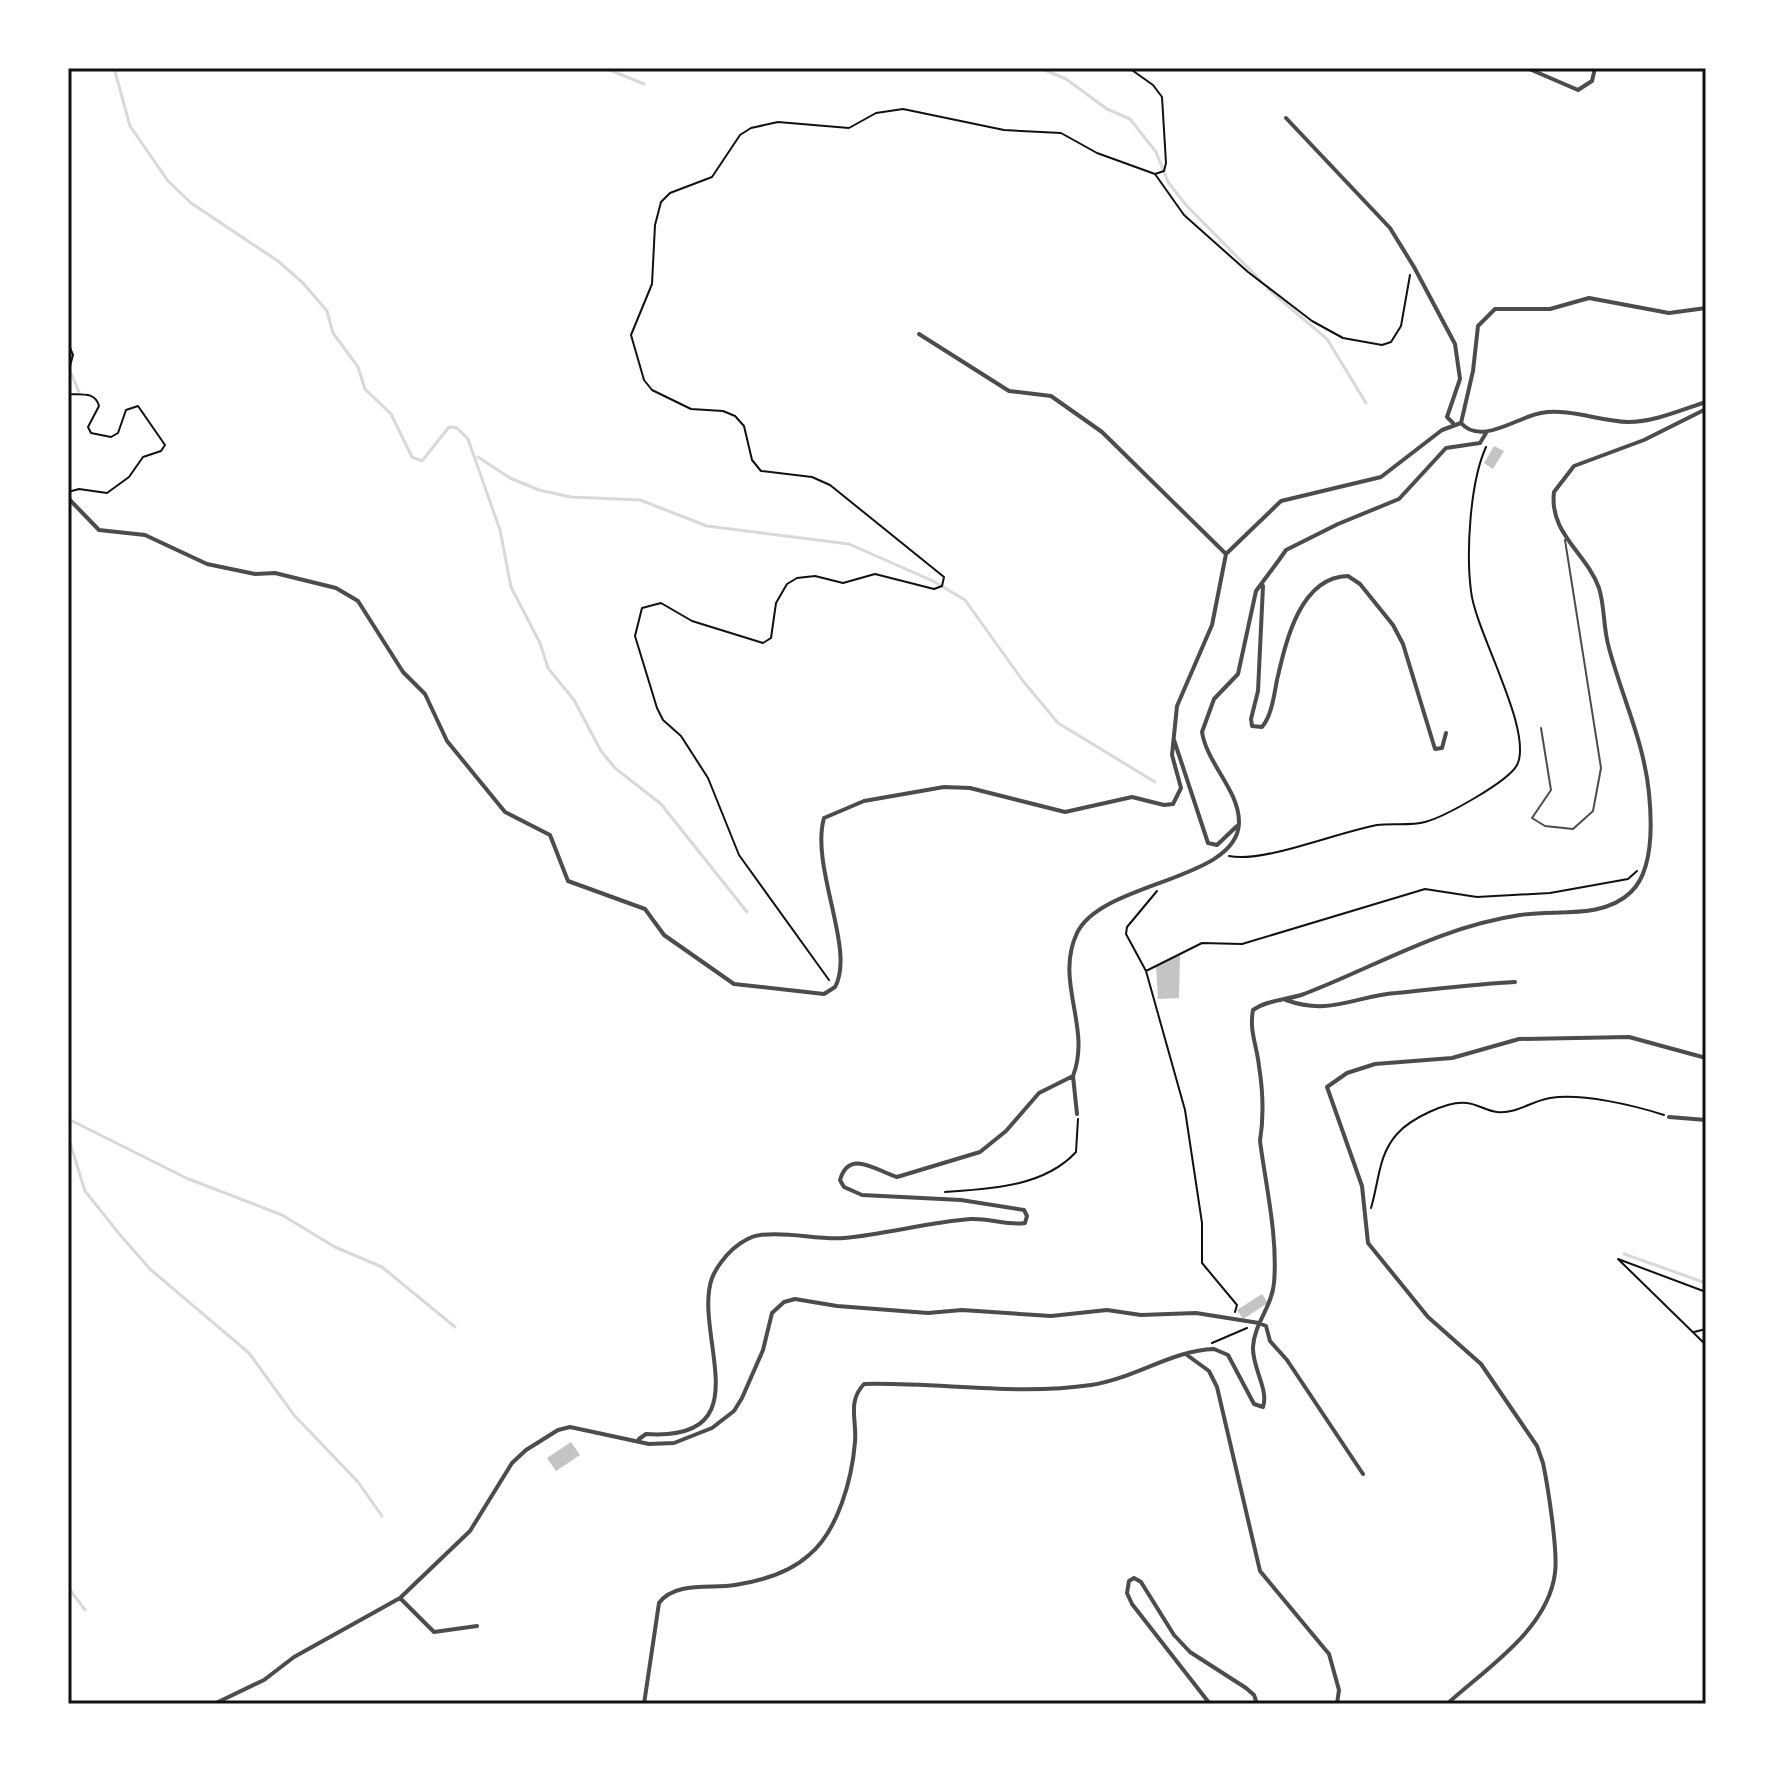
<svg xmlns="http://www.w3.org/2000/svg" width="1774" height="1772" font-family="'PT Sans',sans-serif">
	<rect width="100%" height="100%" fill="#fff"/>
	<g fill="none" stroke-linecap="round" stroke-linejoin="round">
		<path stroke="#d9d9d9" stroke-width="3" d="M114,68l16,58 38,55 23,22 87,58 25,22 24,28 6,22 25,34 7,22 26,25 21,43 10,4 27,-34 8,1 11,11 32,91 11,57 29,56 8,25 26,32 27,51 14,17 46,36 86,108
			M605,68l39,16
			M1040,68l26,11 41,30 23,10 26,33 12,30 18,23 74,75
			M1268,289l59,50 39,64
			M71,373l8,19
			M478,457l32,21 29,12 32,7 69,3 67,26 142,18 84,37 32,19 58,81 35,42 97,59
			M68,1119l118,59 96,37 53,32 47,20 73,60
			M68,1136l17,55 36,45 29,33 99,84 45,62 64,67 24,34
			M1624,1254l82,29
			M68,1587l17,23"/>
	</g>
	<path fill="#c4c4c4" d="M1494,446l10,5 -11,18 -9,-6z
		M1180,955l-1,43 -21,1 -2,-33z
		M1262,1294l6,9 -25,16 -6,-9z
		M571,1442l9,13 -24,16 -9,-13z"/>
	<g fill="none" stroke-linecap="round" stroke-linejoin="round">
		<path stroke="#111" stroke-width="2" d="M1155,174l29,41 64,57 64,49 31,17 39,7 9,-3 10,-16 9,-51
			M68,343l5,12 -5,18
			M68,394c13,1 27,-3 31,12l-11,21 3,6 20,4 7,-4 8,-23 12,-4 27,39 -4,6 -18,6 -14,20 -22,16 -28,-4 -11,3
			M1229,856c35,7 109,-24 148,-31 15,-2 34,1 48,-3 19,-5 83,-40 92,-57 17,-34 -42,-134 -46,-174 -5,-39 -1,-109 15,-144
			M1157,891l-30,36 -1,7 20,37 39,139 17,113v40l35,42 -2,7
			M1146,971l56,-28 40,1 183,-55 52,8 73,-4 78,-14 9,-8
			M829,980l-90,-125 -31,-77 -27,-42 -18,-16 -6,-12 -22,-72 7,-28 19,-5 31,18 71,22 8,-5 5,-35 11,-19 10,-6 18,-2 28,7 32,-9 59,15 8,-3 2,-9 -114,-92 -18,-8 -51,-6 -9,-11 -8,-34 -9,-10 -12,-5 -32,-2 -39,-19 -8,-10 -13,-45 21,-51 3,-59 6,-23 9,-9 42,-16 28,-42 11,-7 27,-6 71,6 27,-15 27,-4 101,21 57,3 36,20 58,21 9,-3 2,-8 -4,-66 -9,-12 -24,-17
			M945,1192c44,-3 99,-5 131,-40l2,-33
			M1371,1208c8,-26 7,-53 26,-74 13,-15 51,-34 70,-31 10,1 20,8 30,9 20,2 34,-11 53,-14 32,-5 83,7 114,17
			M1706,1292l-88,-33 88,86
			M1694,1332l12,-3
			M1212,1343l35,-15"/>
		<path stroke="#4c4c4c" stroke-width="2" d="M1541,728l10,62 -19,28 13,8 28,3 20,-18 8,-43 -36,-228"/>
		<path stroke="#4c4c4c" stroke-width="4" d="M1527,68l51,22 14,-9 3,-13
			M1286,118l104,110 24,39 41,77 5,35 -13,38 6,6
			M919,334l90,57 42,5 51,36 124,122
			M1461,423l12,-52 5,-45 17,-17h55l39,-11 80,15 37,-5
			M1461,423c20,23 56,-6 80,-10 28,-5 58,8 87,9 26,0 53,-12 78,-20
			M68,498l31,32 46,5 62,29 48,10 20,-1 61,15 22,13 45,71 22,22 22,47 58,71 45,23 18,46 77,28 19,26 70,49 90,10 11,-7c21,-37 -25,-120 -11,-169l40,-17 80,-14 26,1 95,24 67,-15 32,8 9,-1 8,-16 -9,-33 5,-49 35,-81 14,-71 55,-53 100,-24 61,-47 19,-7
			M1263,586l-5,105 -7,28 1,7 10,1c10,-12 12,-32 15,-47 9,-39 23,-103 71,-104l12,8 33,41 10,19 32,105 7,-1 4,-15
			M1174,740l34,103 9,2 20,-19
			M1286,1000c44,16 69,-4 110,-7 40,-4 79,-9 119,-11
			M1073,1076l4,38
			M1669,1117l37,3
			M1187,1355l22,16 8,16 43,184 69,83 10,36 -2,14
			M639,1439l7,-5c118,8 46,-100 66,-156 4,-10 13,-22 21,-29 7,-6 18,-13 27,-14 29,-4 56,5 84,3 43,-4 85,-16 127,-19 18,-1 37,7 54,4l2,-7 -3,-6 -63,-10 -99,-5 -18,-8 -4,-7c9,-32 37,-9 57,-3l83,-25 26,-21 33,-38 34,-17c19,-49 -19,-94 4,-143 25,-52 162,-52 162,-111 0,-32 -32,-58 -37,-90l12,-33 24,-25 18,-83 23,-31 7,-10 52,-26 61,-25 47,-51 34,-5 6,-10
			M400,1598l34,34 43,-6
			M214,1704l50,-24 30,-23 106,-59 70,-67 42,-68 14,-13 32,-20 12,-3 79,17 25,-1 38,-15 22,-17 8,-13 21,-48 9,-37 12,-11 11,-3 42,7 91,7 34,-3 89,6 56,-6 34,5 55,-2 63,10 7,3 4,15 17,19 76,114
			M644,1704l15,-101c16,-22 53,-14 76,-18 26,-4 54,-12 74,-30 29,-24 43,-76 46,-113 2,-22 -8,-40 9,-58 74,-2 153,12 227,1 42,-6 82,-35 123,-36l14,6 26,49 9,3c6,-18 -11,-39 -10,-60 1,-23 19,-40 21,-64 4,-46 -8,-96 -14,-142 4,-25 3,-50 -1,-75 -2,-20 -10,-35 -6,-56 14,-10 34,-10 51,-16 73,-28 136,-67 216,-79 35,-6 82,5 111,-23 23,-22 21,-69 18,-99 -5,-51 -27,-96 -40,-145 -6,-20 -4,-41 -10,-60 -13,-36 -50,-54 -45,-96l20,-26 70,-26 62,-31
			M1210,1704l-78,-100 -5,-11 2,-12 5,-3 7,4 33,53 16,17 56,36 8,7 3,9
			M1447,1704c38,-35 101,-74 108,-131 3,-22 -7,-86 -12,-110l-6,-17 -56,-82 -53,-47 -60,-74 -6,-57 -35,-99 20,-14 28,-9 77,-6 67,-19 110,-2 77,21"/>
	</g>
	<rect width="1774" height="1772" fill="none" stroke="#ffffff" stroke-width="140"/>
	<rect x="70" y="70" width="1634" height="1632" fill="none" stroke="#111" stroke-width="3"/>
</svg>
